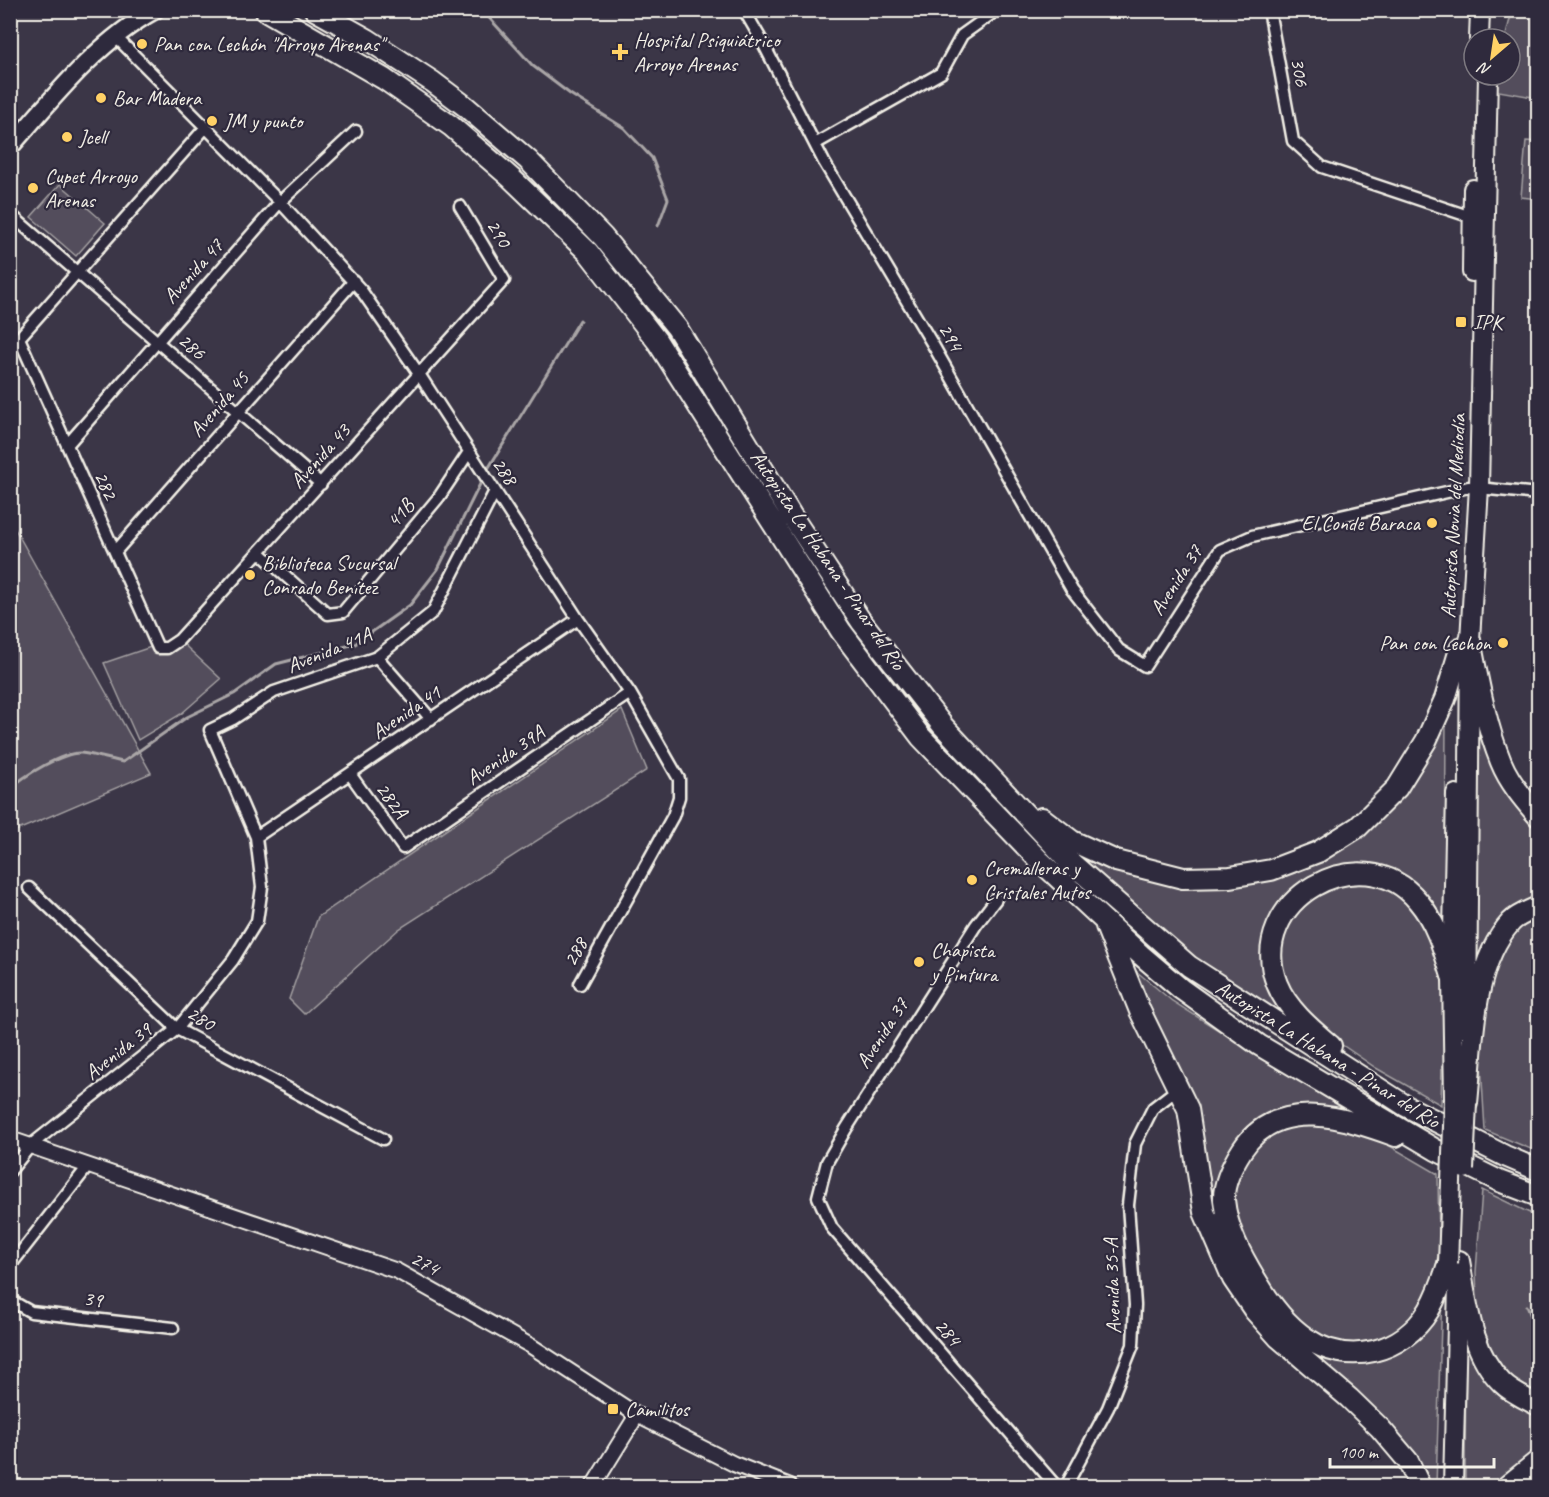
<svg xmlns="http://www.w3.org/2000/svg" width="1549" height="1497" font-family="Caveat,sans-serif">
	<rect width="100%" height="100%" fill="#3b3647"/>
	<filter id="ink" filterUnits="userSpaceOnUse"><feTurbulence type="fractalNoise" baseFrequency=".0167" numOctaves="2"/><feDisplacementMap in="SourceGraphic" scale="12" xChannelSelector="R" yChannelSelector="G"/><feConvolveMatrix kernelMatrix="1 2 1 2 8 2 1 2 1" color-interpolation-filters="sRGB"/></filter>
	<g filter="url(#ink)">
		<path fill="#534e5c" stroke="#a4a0a2" stroke-width="1.5" d="M1512,11h26v87l-45,-8 4,-15h13v-36h-5z
			M1526,141l12,1v57l-17,-2z
			M60,184l45,39 -29,33 -45,-39z
			M10,520l141,253 -140,60h-1z
			M177,638l44,41 -40,35 -43,26 -34,-77z
			M622,710l25,60 -248,159 -95,85 -15,-15 29,-82z
			M1446,710l-1,228 -23,-41 -92,-26 -64,73 42,90 -115,-77 -109,-97 66,19 45,7 156,-45z
			M1478,719l60,104v80l-14,5 -49,77z
			M1378,882l35,23 26,55 5,37 3,67 -5,2 -1,39 -65,-37 -41,-28 -48,-49 -8,-23 1,-29 9,-23 38,-32z
			M1538,914v238l-53,-22 -4,-66 5,-73 24,-58z
			M1124,961l48,40 191,120 -99,1 -44,91 87,131 74,14 61,-67 -6,195h-12l-148,-160 -60,-102 -9,-58z
			M1318,1121l48,11 72,42 1,76 -8,43 -14,24 -24,20 -23,9 -28,1 -24,-10 -25,-18 -49,-69 -15,-57 22,-47 39,-23z
			M1482,1190l56,27v182l-45,-34 -15,-37 -2,-56z
			M1466,1329l72,81v47l-38,29h-35z"/>
		<g fill="none" stroke-linecap="round" stroke-linejoin="round">
			<path stroke="#aaa6a7" stroke-width="3" d="M482,10l51,56 37,28 54,34 28,30 16,41 -10,27
				M486,472l94,-152
				M10,789c13,-13 53,-37 71,-36 14,2 28,6 42,9l64,-45 47,-23 42,-30 79,-20 55,-39 28,-36 45,-91
				M1527,1306l11,28"/>
			<g stroke="#f4f1e8" stroke-width="15">
				<path id="minor" d="M744,10l18,31 62,121 109,183 139,245 47,60 26,16 75,-116 32,-14 217,-49 69,7
					M1269,10l24,131 29,26 155,52
					M116,37l164,165 81,88 58,84 159,245 52,74 49,86v18l-6,19 -93,168
					M206,127l-187,211 139,310h9l12,-8 325,-360 -44,-74
					M815,144l126,-71 21,-38 35,-25
					M10,214l311,270
					M67,445l213,-243 76,-71
					M115,552l239,-271
					M259,552l69,62 15,-2 96,-115 30,-45
					M377,657l54,62
					M350,774l53,74 227,-155
					M256,837l322,-218
					M29,888l148,141 206,110
					M996,899l-20,26 -130,204 -19,33 -9,35 14,31 224,258
					M10,1171l21,-26 146,-116 56,-69 24,-39 5,-34 -6,-50 -46,-107 23,-11 41,-27 103,-35 56,-45 62,-121
					M10,1266l79,-101
					M10,1300l21,12 142,16
					M1066,1486l42,-78 25,-63 2,-40 -7,-100 7,-61 18,-36 26,-20"/>
			</g>
			<g stroke="#f4f1e8" stroke-width="18">
				<path id="tertiary" d="M10,1139l387,132 134,75 106,69 97,49 56,22
					M593,1486l44,-71"/>
			</g>
			<g stroke="#f4f1e8" stroke-width="21">
				<path id="primary" d="M10,147c43,-49 87,-105 145,-137"/>
			</g>
			<g stroke="#f4f1e8" stroke-width="22">
				<path id="trunk" d="M1479,39l1,-29
					M1472,272l1,-83
					M1467,1029l3,-389 9,-153 9,-412
					M1454,1099l-2,-123 4,-182
					M1453,1486l5,-202"/>
			</g>
			<g stroke="#f4f1e8" stroke-width="24">
				<path id="motorway" d="M265,10l119,69 67,47 60,52 77,74 69,89 184,290 80,106 118,123 102,95 40,34 78,56 177,105 63,31 39,15
					M315,10l52,29 66,43 32,24 63,54 75,77 74,91 114,187 70,106 82,105 125,134 121,106 217,140 99,50 33,14
					M1470,640c8,40 15,83 31,122 8,20 23,38 37,54
					M1042,818l30,23 44,20 67,17 47,-1 41,-7 47,-18 40,-25 39,-39 29,-47 19,-42 15,-50
					M1106,926l34,85 48,98 16,103 29,67 21,31 25,28 70,60 31,30 28,33 12,25
					M1331,1046c-20,-17 -44,-37 -54,-62 -33,-83 85,-151 141,-83 18,21 26,49 34,75
					M1467,1103c6,-57 4,-137 44,-181 7,-7 18,-11 27,-15
					M1396,1136c-50,-18 -118,-41 -154,14 -9,14 -19,32 -18,50 3,30 17,55 32,80 13,22 29,44 50,58 42,29 97,15 123,-28 8,-14 14,-30 19,-46
					M1459,1261c8,42 11,90 43,122 10,10 24,16 36,22
					M1507,1486l31,-25"/>
			</g>
			<use href="#minor" stroke="#2f2a3d" stroke-width="10"/>
			<use href="#tertiary" stroke="#2f2a3d" stroke-width="14"/>
			<use href="#primary" stroke="#2f2a3d" stroke-width="16"/>
			<use href="#trunk" stroke="#2f2a3d" stroke-width="18"/>
			<use href="#motorway" stroke="#2f2a3d" stroke-width="20"/>
			<g stroke="#f4f1e8" stroke-width="22" stroke-linecap="butt">
				<path id="trunk-bridge" d="M1464,1169l3,-66
					M1448,1264l6,-165"/>
			</g>
			<use href="#trunk-bridge" stroke="#2f2a3d" stroke-width="18"/>
		</g>
	</g>
	<g fill="#ffd166" stroke="#2f2a3d" stroke-width="2">
		<circle cx="142" cy="44" r="6"/>
		<path d="M617 43h6v6h6v6h-6v6h-6v-6h-6v-6h6z"/>
		<circle cx="101" cy="98" r="6"/>
		<circle cx="212" cy="121" r="6"/>
		<circle cx="67" cy="137" r="6"/>
		<circle cx="33" cy="188" r="6"/>
		<rect x="1455" y="316" width="12" height="12" rx="3"/>
		<circle cx="1432" cy="523" r="6"/>
		<circle cx="250" cy="575" r="6"/>
		<circle cx="1503" cy="643" r="6"/>
		<circle cx="972" cy="880" r="6"/>
		<circle cx="919" cy="962" r="6"/>
		<rect x="607" y="1403" width="12" height="12" rx="3"/>
	</g>
	<g text-anchor="middle" stroke-width="4.5" stroke-linejoin="round" paint-order="stroke">
		<g font-size="21" fill="#f4f1e8" stroke="#2f2a3d" text-anchor="start">
			<text x="634" y="47">Hospital Psiquiátrico<tspan x="634" dy="24">Arroyo Arenas</tspan></text>
			<text x="154" y="51">Pan con Lechón "Arroyo Arenas"</text>
			<text x="113" y="105">Bar Madera</text>
			<text x="224" y="128">JM y punto</text>
			<text x="79" y="144">Jcell</text>
			<text x="45" y="183">Cupet Arroyo<tspan x="45" dy="24">Arenas</tspan></text>
			<text x="1473" y="329">IPK</text>
			<text x="1420" y="530" text-anchor="end">El Conde Baraca</text>
			<text x="262" y="570">Biblioteca Sucursal<tspan x="262" dy="24">Conrado Benítez</tspan></text>
			<text x="1491" y="650" text-anchor="end">Pan con Lechon</text>
			<text x="984" y="875">Cremalleras y<tspan x="984" dy="24">Cristales Autos</tspan></text>
			<text x="931" y="957">Chapista<tspan x="931" dy="24">y Pintura</tspan></text>
			<text x="625" y="1416">Camilitos</text>
		</g>
		<g font-size="21" fill="#f4f1e8" stroke="#2f2a3d">
			<text transform="translate(1300 72) rotate(80)" y="7">306</text>
			<text transform="translate(499 233) rotate(59)" y="7">290</text>
			<text transform="translate(193 271) rotate(-48)" y="7">Avenida 47</text>
			<text transform="translate(951 337) rotate(60)" y="7">294</text>
			<text transform="translate(192 346) rotate(41)" y="7">286</text>
			<text transform="translate(219 404) rotate(-49)" y="7">Avenida 45</text>
			<text transform="translate(320 456) rotate(-48)" y="7">Avenida 43</text>
			<text transform="translate(505 471) rotate(56)" y="7">288</text>
			<text transform="translate(106 485) rotate(66)" y="7">282</text>
			<text transform="translate(400 513) rotate(-50)" y="7">41B</text>
			<text transform="translate(1453 516) rotate(-87)" y="7">Autopista Novia del Mediodía</text>
			<text transform="translate(828 560) rotate(56)" y="7">Autopista La Habana - Pinar del Río</text>
			<text transform="translate(1176 580) rotate(-57)" y="7">Avenida 37</text>
			<text transform="translate(329 650) rotate(-22)" y="7">Avenida 41A</text>
			<text transform="translate(406 712) rotate(-34)" y="7">Avenida 41</text>
			<text transform="translate(505 755) rotate(-34)" y="7">Avenida 39A</text>
			<text transform="translate(392 800) rotate(54)" y="7">282A</text>
			<text transform="translate(575 952) rotate(-61)" y="7">288</text>
			<text transform="translate(201 1018) rotate(32)" y="7">280</text>
			<text transform="translate(882 1033) rotate(-57)" y="7">Avenida 37</text>
			<text transform="translate(118 1051) rotate(-38)" y="7">Avenida 39</text>
			<text transform="translate(1328 1054) rotate(32)" y="7">Autopista La Habana - Pinar del Río</text>
			<text transform="translate(425 1263) rotate(28)" y="7">274</text>
			<text transform="translate(1112 1286) rotate(-92)" y="7">Avenida 35-A</text>
			<text transform="translate(93 1299) rotate(7)" y="7">39</text>
			<text transform="translate(948 1332) rotate(49)" y="7">284</text>
		</g>
	</g>
	<rect width="1549" height="1497" fill="none" stroke="#2f2a3d" stroke-width="36"/>
	<rect x="18" y="18" width="1513" height="1461" fill="none" stroke="#f4f1e8" stroke-width="2" filter="url(#ink)"/>
	<g transform="translate(1492 57) rotate(209)"><circle r="28" fill="#2f2a3d" stroke="#7e7a81" stroke-width="1.5"/>
	<path d="M0-4.5L10 22L0 15L-10 22Z" fill="#ffd166"/>
	<text y="-9" font-size="16" font-weight="bold" text-anchor="middle" fill="#f4f1e8">N</text>
	</g>
	<path d="M1330 1458v9h164v-9" fill="none" stroke="#f4f1e8" stroke-width="3"/>
	<text x="1339" y="1458" font-size="18" fill="#f4f1e8" stroke="#2f2a3d" stroke-width="4.5" paint-order="stroke">100 m</text>
</svg>
